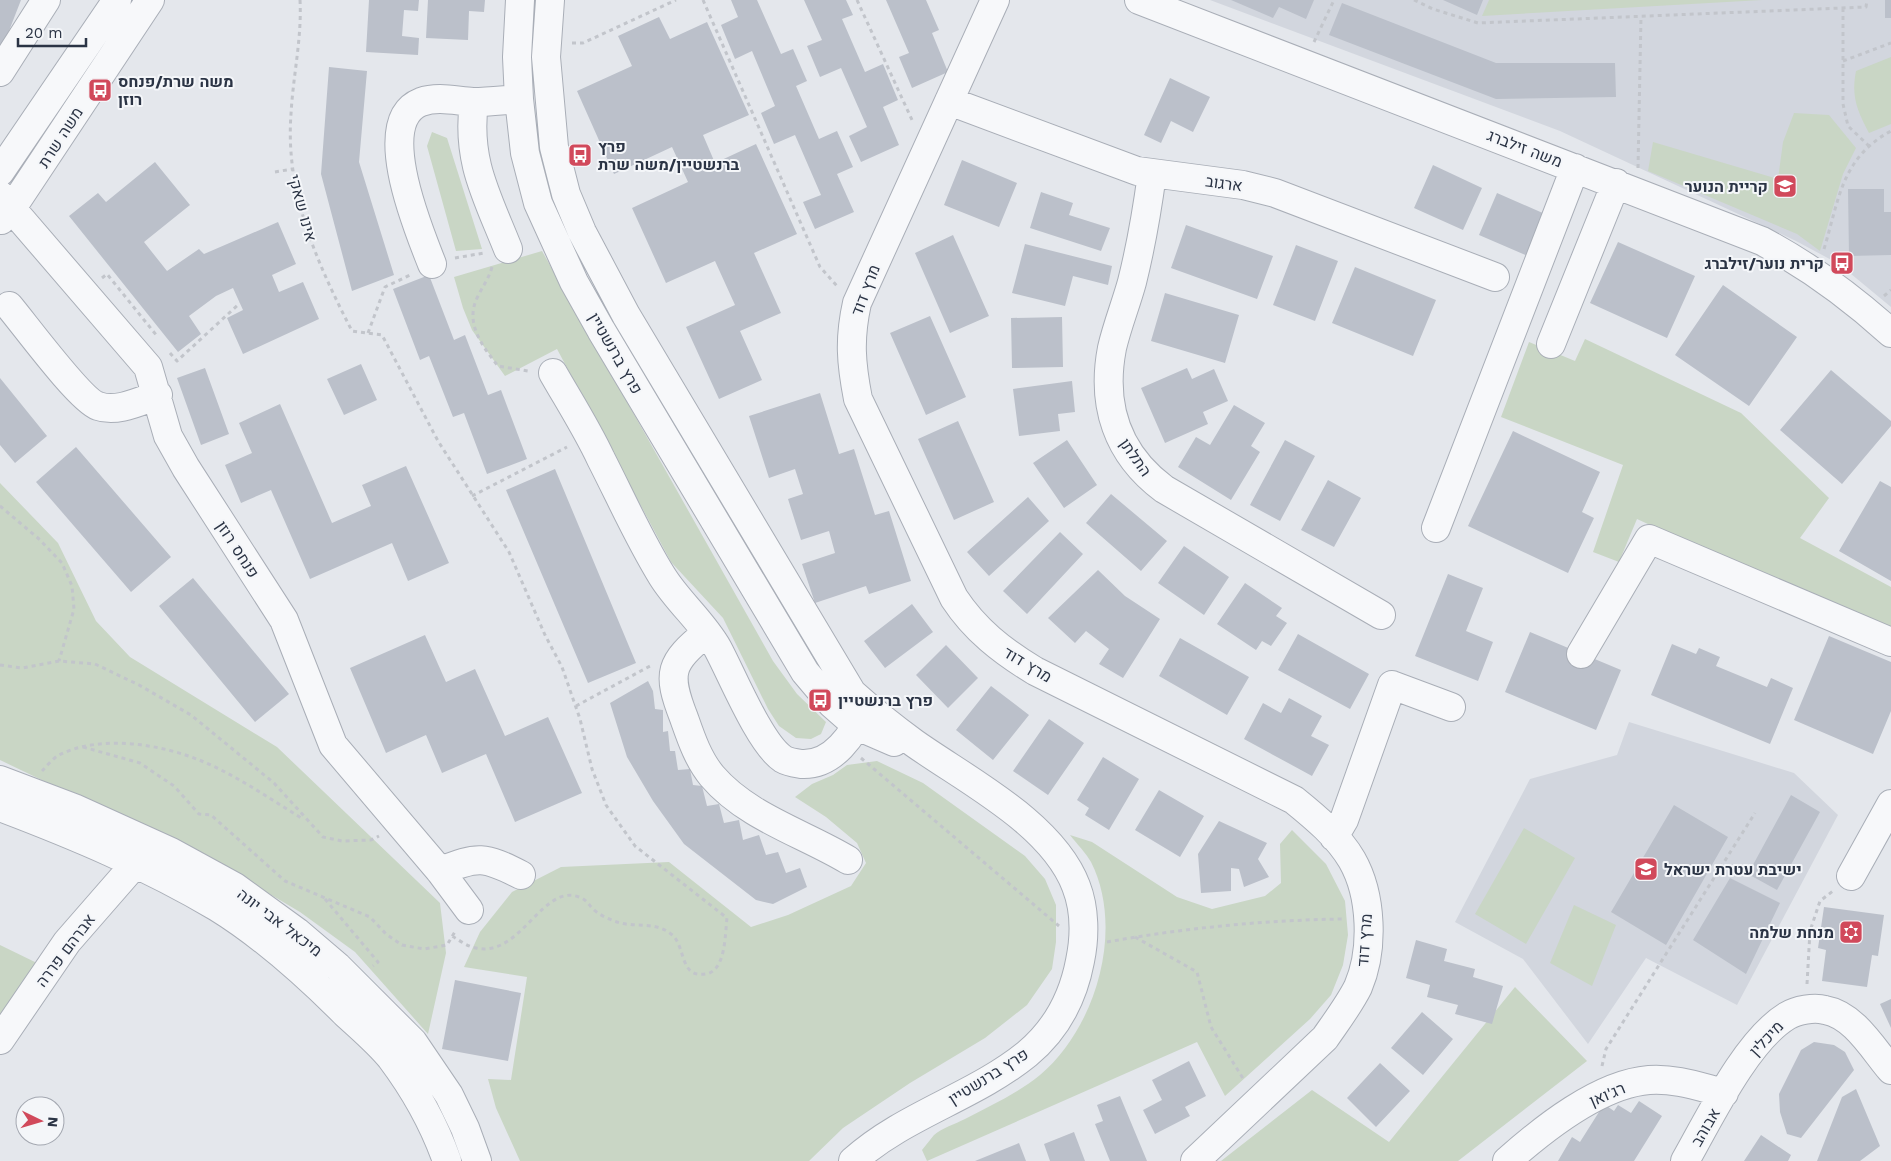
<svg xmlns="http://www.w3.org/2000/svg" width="1891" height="1161" font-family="'Work Sans',Heebo,sans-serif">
	<rect width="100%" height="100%" fill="#e4e7ec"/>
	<path fill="#d2d6de" d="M1210,0h681v307l-52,-43 -43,-23 -236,-110z
		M1629,722l165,51 44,42 -101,190 -91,-47 -58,86 -65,-85 -68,-37 75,-143 87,-24z"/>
	<path fill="#c9d6c5" d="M1489,0h273l-280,16z
		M1891,57v67l-22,9c-12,-23 -18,-36 -13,-62z
		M1794,113l35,2 27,33 -13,26 -23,77 -23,-17 -149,-63 5,-29 125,37 5,-37z
		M432,132l15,6 35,111 -26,2 -29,-105z
		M542,251l231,410 24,33 29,28 -5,12 -10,5 -15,-1 -17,-12 -11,-17 -45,-91 -52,-56 -114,-213 -52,27 -33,-46 -9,-22 -9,-31z
		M1585,339l156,74 88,85 -29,40 91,49v49l-254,-117 -18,43 -26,-10 30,-87 -122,-48 28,-75 46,19z
		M0,483l58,60 38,78 34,36 147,90 163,156 6,50 -18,81 -73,-82 -55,-40 -71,-42 -229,-110z
		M877,761l46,22 102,73 20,23 11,26v37l-4,27 -25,36 -42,33 -75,45 -67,45 -34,33h-289l-24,-53 -8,-29 23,1 16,-103 -63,-10 16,-35 32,-40 49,-25 108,-5 82,65 37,-12 63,-29 15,-23 -9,-20 -31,-26 -31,-20 17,-13 21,-9 14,-10z
		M1524,828l51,30 -49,86 -51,-30z
		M1292,830l34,34 19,37 3,34 -5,30 -12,30 -21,24 -85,77 -28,-54 -270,119 -5,-11c4,-5 8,-10 12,-15 8,-7 21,-11 31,-16 25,-13 53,-26 75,-44 56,-47 85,-146 51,-213 -5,-9 -14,-18 -21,-27l22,7 85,55 35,12 53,-13 16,-13 -1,-39z
		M1574,905l42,20 -24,61 -42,-23z
		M0,945l39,19 -39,60z
		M1515,987l72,74 -129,100h-237l91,-71 77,52z"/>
	<path fill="#bbc0ca" d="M0,0h21l-21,54z
		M369,0h50l-1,11 -14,-1 -2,26 17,2 -1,17 -52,-3z
		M428,0h57l-1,12 -15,-1 -1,29 -42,-2z
		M731,0h26l24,54 12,-5 14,32 -11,5 23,53 18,-8 16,36 -16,7 17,38 -39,17 -12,-27 18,-7 -26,-60 -21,9 -13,-31 14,-7 -23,-55 -17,8 -14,-34 17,-8z
		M804,0h42l7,15 -11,4 23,53 18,-8 15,36 -15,7 16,38 -38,17 -12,-26 18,-9 -26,-59 -21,9 -13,-31 15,-6z
		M886,0h40l13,30 -7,3 16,39 -36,16 -13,-31 10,-4z
		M1231,0h83l-8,19 -27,-12 -6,11z
		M1443,0h40l-6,15z
		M1885,0h6v18h-6z
		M1342,3l154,60h119l1,34 -120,2 -167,-64z
		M659,17l11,22 37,-17 42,93 -46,20 12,28 41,-19 41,90 -43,19 27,60 -41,18 22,49 -43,19 -33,-72 49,-22 -20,-44 -49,22 -34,-75 56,-26 -16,-35 -58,27 -37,-83 55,-25 -14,-30z
		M329,67l38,4 -8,91 35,113 -42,16 -31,-117z
		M1170,78l40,19 -17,35 -22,-11 -10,22 -17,-8z
		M962,160l55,23 -18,44 -55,-22z
		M155,162l35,43 -46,37 23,29 32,-22 5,5 74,-32 18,42 -24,11 7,17 24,-10 16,37 -76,35 -16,-36 16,-8 -10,-22 -17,8 -27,20 12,18 -23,18 -109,-136 29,-23 8,9z
		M1433,165l49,23 -19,42 -49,-22z
		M1848,189h36v23h7v43l-42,1z
		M1041,192l32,11 -4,12 41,13 -9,23 -71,-23z
		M1497,193l48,21 -17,42 -49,-21z
		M1186,225l87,31 -16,43 -86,-31z
		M953,235l36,81 -39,17 -35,-80z
		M1618,242l77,34 -28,62 -77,-35z
		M1025,244l87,22 -4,19 -35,-9 -8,30 -53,-13z
		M1296,245l42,16 -23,60 -42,-16z
		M1355,267l81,33 -23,56 -81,-33z
		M429,275l25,65 11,-5 23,60 13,-5 26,69 -40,15 -23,-61 -11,4 -24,-61 -9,4 -27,-71z
		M1723,285l74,52 -48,69 -74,-51z
		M1165,293l74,22 -14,48 -74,-22z
		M930,316l36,81 -40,18 -36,-82z
		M1062,317l1,50 -51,1 -1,-50z
		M361,364l16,36 -33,15 -17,-36z
		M205,368l24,66 -28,11 -24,-67z
		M1187,368l5,11 22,-10 14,32 -25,11 5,12 -43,19 -24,-55z
		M1831,370l60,51v5l-49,58 -62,-54z
		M0,378l47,58 -32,27 -15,-18z
		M1072,381l3,31 -17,2 2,17 -41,5 -6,-47z
		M820,393l19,61 15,-5 21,66 14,-4 22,70 -42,13 -3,-8 -51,17 -13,-39 33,-11 -6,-22 -28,9 -13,-41 15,-5 -8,-25 -26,9 -20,-62z
		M280,404l52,119 39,-17 -9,-21 44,-19 43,97 -41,18 -16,-38 -82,36 -39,-89 -30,13 -16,-38 27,-12 -13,-30z
		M1234,405l31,18 -14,23 9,6 -29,48 -53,-33 18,-30 14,8z
		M958,421l36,81 -40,18 -36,-81z
		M1513,431l87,41 -18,40 12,6 -26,55 -100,-47z
		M1067,440l30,45 -33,23 -31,-45z
		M1285,440l30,16 -35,65 -30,-16z
		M76,447l95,110 -40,35 -95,-110z
		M555,469l81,194 -48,20 -82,-193z
		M1328,480l33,18 -27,49 -33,-17z
		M1880,481l11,6v94l-52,-30z
		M1111,494l56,47 -26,30 -55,-48z
		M1028,497l21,24 -60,55 -22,-24z
		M1060,532l23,22 -56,60 -24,-23z
		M1184,546l45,31 -25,38 -46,-32z
		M1098,570l27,26 35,23 -37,59 -24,-14 10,-15 -23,-18 -11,12 -27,-25z
		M1448,574l35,14 -17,43 27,11 -15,39 -63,-25z
		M193,578l96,116 -34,28 -96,-116z
		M1245,583l37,25 -6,8 11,7 -16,23 -9,-5 -6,9 -39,-26z
		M912,604l21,28 -48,36 -21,-27z
		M1530,632l91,38 -25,60 -91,-38z
		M1298,634l71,40 -19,35 -72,-39z
		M425,635l21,47 29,-13 30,67 43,-19 34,76 -67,29 -29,-68 -44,19 -16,-38 -40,18 -36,-85z
		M1829,636l62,26v49l-18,43 -79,-34z
		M1180,638l69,39 -22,38 -68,-39z
		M1672,644l24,10 3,-6 21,9 -4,9 51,21 4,-9 22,10 -23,56 -119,-49z
		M946,645l32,33 -30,30 -32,-33z
		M648,681l5,10 2,18 8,1v22l5,-1 2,20h5l3,19 12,-1 3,16 9,1 5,20 12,-2 5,19 15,-3 4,20 16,-5 7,20 12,-3 8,21 14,-5 7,19 -34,17 -17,-4 -72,-56 -31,-43 -26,-44 -17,-54z
		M991,686l38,29 -36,45 -37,-30z
		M1289,698l33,18 -11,20 18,9 -17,31 -68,-37 19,-36 18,10z
		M1049,719l35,24 -36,52 -35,-24z
		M1103,757l36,22 -30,51 -24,-15 4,-7 -12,-8z
		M1159,790l45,26 -24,41 -45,-27z
		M1791,795l29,17 -43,78 -29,-16z
		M1674,805l54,32 -62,108 -55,-33z
		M1219,821l48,22 -9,16 11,18 -25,10 -5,-18 -8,-1v23l-30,2 -3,-39z
		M1730,878l50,25 -34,71 -53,-34z
		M1824,907l60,8 -6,41 -6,-1 -5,32 -45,-6 4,-31 -8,-2z
		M1416,940l31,9 -3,12 31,8 -2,8 30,9 -11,38 -37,-10 3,-9 -31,-8 3,-12 -24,-7z
		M455,980l66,13 -13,68 -66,-12z
		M1891,999v29l-11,-24z
		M1422,1012l31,27 -30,36 -32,-27z
		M1814,1042l20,3 11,7 9,18 -53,68 -14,-4 -7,-22 -1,-18 22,-44z
		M1189,1061l17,35 -21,11 5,9 -35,18 -12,-24 19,-10 -10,-20z
		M1380,1063l30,28 -34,36 -29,-29z
		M1856,1089l24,57 -20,15h-43l25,-64z
		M1120,1096l27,65h-37l-15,-37 8,-3 -6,-16z
		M1639,1101l23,15 -28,45h-76l14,-24 8,5 24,-38 10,7 4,-6 13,8z
		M1074,1132l11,29h-35l-6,-17z
		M1761,1135l30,20 -3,6h-44z
		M1019,1143l7,18h-51z"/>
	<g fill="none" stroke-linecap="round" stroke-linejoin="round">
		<g stroke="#a9aeb7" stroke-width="30">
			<path id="minor" d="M520,0l-3,57 2,42 6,54 13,50 36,79 27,48 204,342 27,32 25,22 37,16
				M550,0l-4,57 8,90 12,47 16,38 44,83 226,378c20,18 40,34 62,50 52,37 138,80 162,143 9,23 9,51 4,75 -7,37 -23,68 -53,93 -53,43 -123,61 -174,107
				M995,0l-138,303c-8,36 -6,60 1,96l96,199c21,32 48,53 81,73l259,129c21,17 44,36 58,60 20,35 22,90 6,127 -9,18 -22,35 -33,51l-130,123
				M1139,0l623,241c47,25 89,56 129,92
				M0,72l46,-72
				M949,101l188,70 106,14 32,8 220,84
				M474,102c-8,59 13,94 34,147
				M0,172l117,-172
				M1152,174c-5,37 -11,72 -20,108 -6,22 -15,44 -20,66 -11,57 5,106 52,141l217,126
				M0,195l148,172 20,69 18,32 98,152 49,125 107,126 29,39
				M1,220l11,-12 138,-208
				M432,264c-12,-31 -60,-143 -11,-162 17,-6 35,-1 52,0 15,0 31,-2 46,-3
				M9,306c16,19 71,94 89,100 19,7 42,-5 60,-11
				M1551,344l65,-161
				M553,373c16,28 34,56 48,86 20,39 38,80 61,117 16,26 41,46 56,73 14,26 42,95 65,110 5,3 12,4 18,5 32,2 53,-30 64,-56
				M1436,528l139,-360
				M706,633c-36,30 -40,39 -22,85 7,20 14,41 28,58 35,41 91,57 136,84
				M1581,654l68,-115 242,103
				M0,780l74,28 97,44 64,35 62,45 41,35 75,75 36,53 16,33 12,33
				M0,807c74,28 148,59 217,100 47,29 89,67 128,106 15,14 33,29 46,45 24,32 43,66 56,103
				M1334,837l10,-17 48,-135 59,22
				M440,871c38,-15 44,-15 81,4
				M1851,876l40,-72
				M0,1040l67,-98 68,-78
				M1507,1161c36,-32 92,-77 142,-81 26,-2 51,7 75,13
				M1685,1161c24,-42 61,-120 102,-145 10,-6 27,-9 38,-6 29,5 48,39 66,60"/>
		</g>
		<path stroke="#c2c5cb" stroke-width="3" stroke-dasharray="4 4" stroke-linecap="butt" d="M300,0c2,38 -7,76 -9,114 -6,78 26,149 61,217l30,4 56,106 71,111 36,83 17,32 18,52 12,50 14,36 29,41 92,72c-2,16 -1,54 -22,56 -7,1 -13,0 -17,-6 -7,-10 -7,-27 -17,-34 -16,-13 -36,-6 -54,-12 -8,-3 -18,-7 -24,-13 -5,-5 -6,-9 -14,-12 -37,-14 -58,61 -103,51 -8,-1 -17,-8 -24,-12
			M703,0l117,267 17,19
			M857,0l55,120
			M1414,0l19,9 45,14 388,-16 1,-7
			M1843,8v96l5,22 21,20
			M1314,42l20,-42
			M572,43h11l93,-43
			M1843,61l48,-18
			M1638,168l3,-152
			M275,172l17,-3
			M1824,249c15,-49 17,-91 67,-118
			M455,258l29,-5
			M492,267c-3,11 -9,19 -14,29 -14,26 4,50 20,70l30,5
			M102,278l5,-4 50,62
			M1884,296l7,-6
			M368,333l17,-46 25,-12
			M170,353l7,8 63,-58
			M472,496l95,-49
			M0,506l39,33 23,24 10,23 2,23 -15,52
			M0,665l22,3 37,-7 36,3 44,21 52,30 83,68 49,54 19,4 29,-1 8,-4
			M576,706l74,-40
			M83,747l57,16 34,23 25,28 12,1 74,66 85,36 16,17 16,11 22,4 23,-4 9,-15
			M861,758l198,168
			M42,771c5,-5 11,-13 17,-16 42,-21 103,-11 145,7 35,15 66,37 99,57
			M325,899l53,63 -5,4
			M1135,937l62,35 14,55 33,53
			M1107,942c78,-14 158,-22 237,-23
			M1807,984l3,-53 10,-30 13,-10
			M1602,1066l4,-17 149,-236"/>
		<use href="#minor" stroke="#f7f8fa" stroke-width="28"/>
	</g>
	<defs>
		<g id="bus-square" transform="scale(1.25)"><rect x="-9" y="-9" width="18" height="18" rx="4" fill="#d1495b" stroke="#f4f6f9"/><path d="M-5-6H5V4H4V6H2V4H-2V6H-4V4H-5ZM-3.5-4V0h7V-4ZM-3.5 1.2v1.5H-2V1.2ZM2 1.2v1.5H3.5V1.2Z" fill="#fff"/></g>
		<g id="school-square" transform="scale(1.25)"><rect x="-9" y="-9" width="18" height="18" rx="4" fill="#d1495b" stroke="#f4f6f9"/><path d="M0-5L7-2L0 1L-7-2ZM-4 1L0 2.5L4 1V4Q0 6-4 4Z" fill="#fff"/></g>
		<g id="synagogue-square" transform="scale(1.25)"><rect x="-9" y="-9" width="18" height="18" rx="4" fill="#d1495b" stroke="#f4f6f9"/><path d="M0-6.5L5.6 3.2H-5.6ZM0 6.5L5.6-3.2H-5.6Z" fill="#fff"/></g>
	</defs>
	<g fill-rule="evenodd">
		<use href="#bus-square" x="100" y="90"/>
		<use href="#bus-square" x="580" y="155"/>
		<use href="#school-square" x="1785" y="186"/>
		<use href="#bus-square" x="1842" y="263"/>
		<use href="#bus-square" x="820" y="700"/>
		<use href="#school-square" x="1646" y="869"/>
		<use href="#synagogue-square" x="1851" y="932"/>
	</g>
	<g text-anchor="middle" stroke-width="4" stroke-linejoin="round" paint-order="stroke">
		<g font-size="16" font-weight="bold" fill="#2b3445" stroke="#f4f6f9" text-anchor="start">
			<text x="118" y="87">משה שרת/פנחס<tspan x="118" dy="18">רוזן</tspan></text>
			<text x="598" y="152">פרץ<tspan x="598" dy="18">ברנשטיין/משה שרת</tspan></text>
			<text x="1768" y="192" text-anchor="end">קריית הנוער</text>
			<text x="1824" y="269" text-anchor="end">קרית נוער/זילברג</text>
			<text x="838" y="706">פרץ ברנשטיין</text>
			<text x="1664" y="875">ישיבת עטרת ישראל</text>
			<text x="1834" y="938" text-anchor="end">מנחת שלמה</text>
		</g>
		<g font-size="16" fill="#2b3445" stroke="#f4f6f9">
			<text transform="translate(60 137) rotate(-57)" y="6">משה שרת</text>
			<text transform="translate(1525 148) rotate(21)" y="6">משה זילברג</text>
			<text transform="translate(1224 183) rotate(8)" y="6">ארגוב</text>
			<text transform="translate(303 208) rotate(75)" y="6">אינו שאקי</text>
			<text transform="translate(865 290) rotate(-69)" y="6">מרץ דוד</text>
			<text transform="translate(616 353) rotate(60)" y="6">פרץ ברנשטיין</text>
			<text transform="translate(1136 457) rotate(55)" y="6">התלתן</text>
			<text transform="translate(238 549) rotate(57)" y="6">פנחס רוזן</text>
			<text transform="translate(1028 664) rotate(31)" y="6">מרץ דוד</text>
			<text transform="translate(280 922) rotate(37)" y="6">מיכאל אבי יונה</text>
			<text transform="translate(1364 940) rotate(-86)" y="6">מרץ דוד</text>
			<text transform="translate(65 950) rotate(-53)" y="6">אברהם פררה</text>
			<text transform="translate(1766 1038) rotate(-47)" y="6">מיכלין</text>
			<text transform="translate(988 1076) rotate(-32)" y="6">פרץ ברנשטיין</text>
			<text transform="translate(1607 1094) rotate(-23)" y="6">רג'ואן</text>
			<text transform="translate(1705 1127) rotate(-60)" y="6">אבוהב</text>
		</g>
	</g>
	<g transform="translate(40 1121) rotate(95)"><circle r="24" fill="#f4f6f9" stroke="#a4a8b1"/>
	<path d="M0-4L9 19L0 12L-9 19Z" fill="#d1495b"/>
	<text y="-8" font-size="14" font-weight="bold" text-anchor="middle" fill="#2b3445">N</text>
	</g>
	<path d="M18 38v8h68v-8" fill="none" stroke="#2b3445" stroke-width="2.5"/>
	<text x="25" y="38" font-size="15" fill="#2b3445" stroke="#f4f6f9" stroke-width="4" paint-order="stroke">20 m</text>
</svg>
